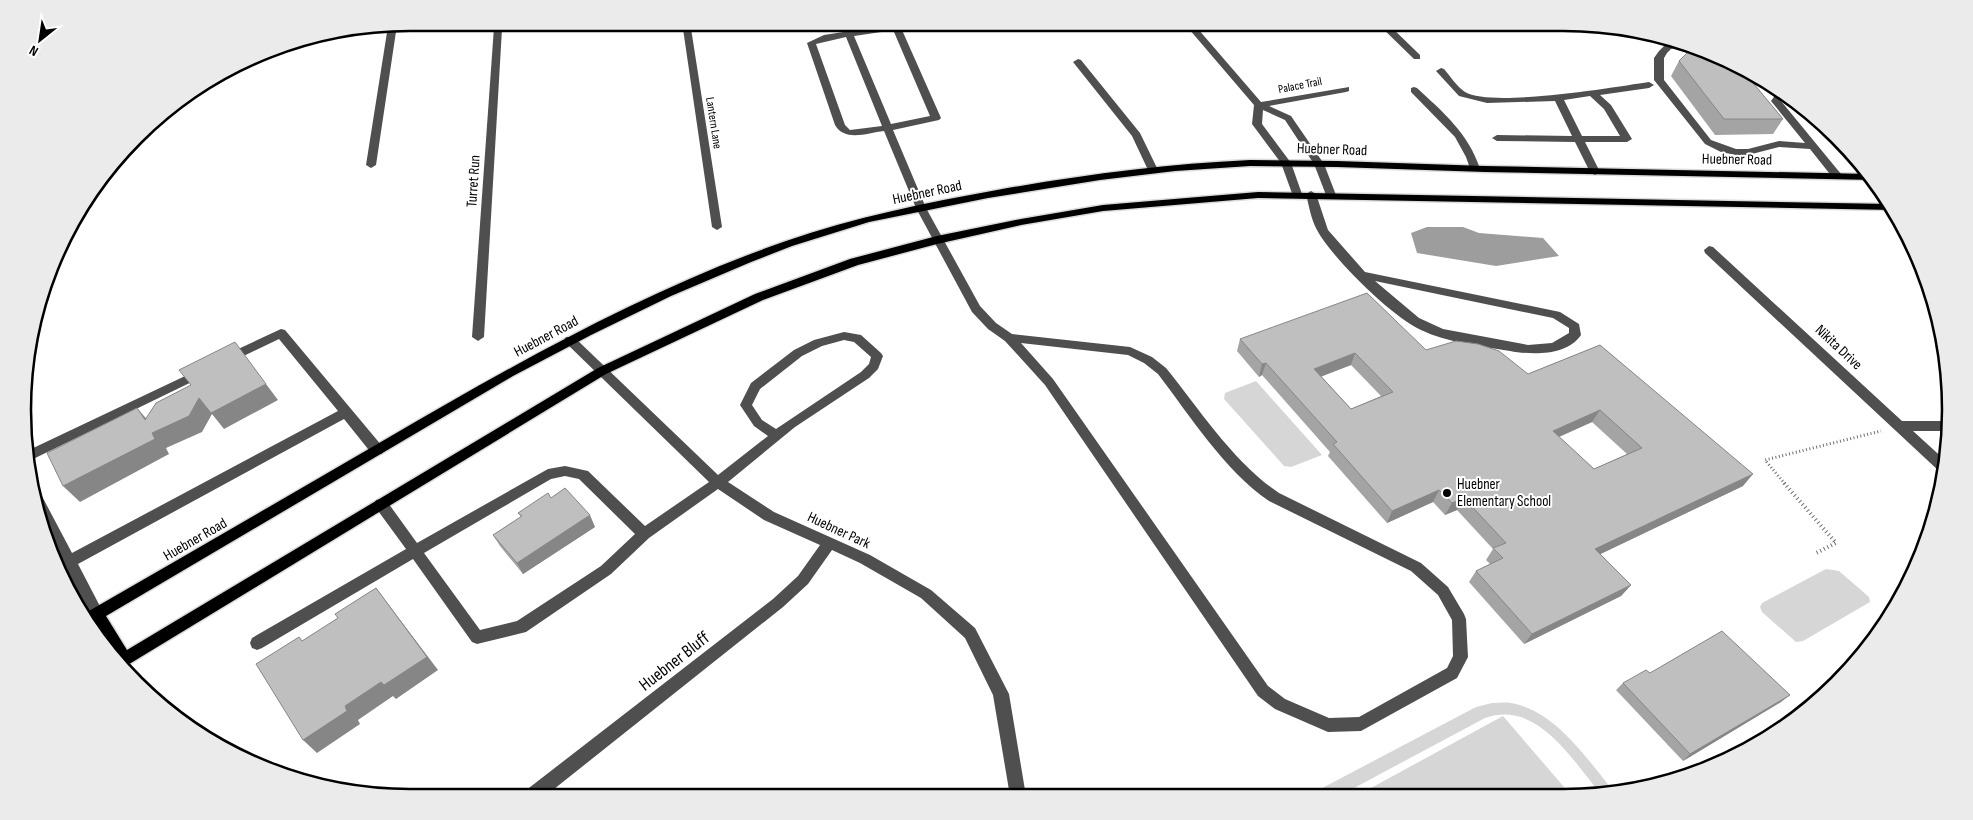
<svg xmlns="http://www.w3.org/2000/svg" width="1973" height="820" font-family="'Sofia Sans Condensed',sans-serif">
	<rect width="100%" height="100%" fill="#fff"/>
	<path fill="#d6d6d6" d="M1256,381l66,74 -31,12 -7,-1 -60,-67 1,-6z
		M1826,569l13,2 30,26 1,5 -67,39 -7,1 -34,-30 -2,-5 2,-4z
		M1492,703c6,0 13,-1 19,0 46,8 77,58 105,91h-15c-29,-34 -64,-95 -116,-76l-144,77h-32l167,-88z
		M1503,716l67,78 -212,1z"/>
	<path fill="#9d9d9d" d="M1427,227h36l16,6 64,5 16,18 -63,10 -79,-13 -6,-20z"/>
	<g fill="none" stroke-linecap="round" stroke-linejoin="round">
		<g stroke="#dbdbdb" stroke-width="3">
			<path id="major" d="M1250,160l87,1 148,5 385,8 4,6 -389,-8 -148,-5 -87,-1 -75,5 -75,9 -112,18 -119,24 -77,24 -41,16 -80,34 -80,39 -78,41 -407,240 21,34 471,-282 157,-74 95,-35 87,-23 84,-17 82,-14 155,-13 631,12 4,6 -635,-12 -155,13 -82,14 -84,19 -79,21 -95,35 -157,74 -480,292 -16,-17 -15,-26 -6,3 -7,-11c102,-59 203,-117 304,-176 129,-75 259,-149 400,-198 69,-24 139,-38 211,-51 84,-15 168,-26 253,-30z"/>
		</g>
		<path stroke="#717171" stroke-width="3" stroke-dasharray="1 2.5" stroke-linecap="butt" d="M1785,484l-20,-24 116,-29"/>
		<path stroke="#717171" stroke-width="4" stroke-dasharray="1 3" stroke-linecap="butt" d="M1784,483l52,60 -22,11"/>
		<path fill="#4f4f4f" fill-rule="evenodd" d="M512,22h28l-38,7 -18,308 -6,4 -6,-4 22,-310 4,-3z
			M682,22h8l32,205 -5,3 -5,-3z
			M1183,22h9l69,80 88,-15v4l-3,1 -77,14 22,10 33,48 12,31 -1,2 -4,1 -5,-3 -12,-31 -29,-44 -22,-10 -1,14 29,39 11,31 -5,3 -4,-1 -12,-33 -29,-39 2,-19z
			M1376,22h10l34,33v4h-6z
			M397,25l-21,140 -5,3 -5,-3 22,-139z
			M888,25l14,5 39,88 -2,2 -46,10 33,78 54,98 16,17 16,11 118,13 22,10 14,11c34,42 68,95 113,125l142,70 27,24 16,27 2,5 2,38 -11,21 -96,53 -33,1 -53,-23 -17,-13 -213,-311 -40,-44 -17,-12 -16,-17 -56,-104 -32,-77c-17,2 -39,11 -49,-6l-28,-82 17,-8zM888,31l6,1 36,84 -39,8 -37,-88zM846,37l36,89 -32,4 -5,-5 -29,-81zM1021,343l107,12 16,8 14,11c33,43 66,96 111,127l142,70 27,24 14,25 1,36 -6,12 -88,49 -30,1 -44,-19 -17,-13 -215,-307z
			M1680,42l10,2 -19,5 -4,4 -3,5v22l47,60 25,9h12l31,-8 26,2 -34,-42 5,-7 5,-2 5,4 -5,5 60,73v4h-8l-23,-29 -31,-2 -31,8h-12l-15,-3 -16,-8 -51,-64v-22l5,-7 6,-6z
			M1078,59l3,1 59,73 18,37 -1,2h-8l-17,-36 -59,-74z
			M1441,68l3,1c6,7 13,18 21,23 27,16 150,-5 184,-10l5,3 -5,3 -49,7 11,10 21,34 -5,3h-42l15,30 -5,3 -5,-3 -15,-30 -78,-1 -5,-3 5,-3 75,1 -17,-35 -68,2 -28,-7 -23,-25zM1590,96l14,13 16,27h-38l-18,-36z
			M1414,87l3,1c26,24 52,46 63,81l-1,2h-8l-5,-14 -11,-20 -44,-45v-4z
			M1311,191l5,3 12,36 37,42 195,40 19,12 2,11c-14,21 -49,20 -71,16 -29,-5 -62,-8 -89,-21 -29,-13 -89,-72 -104,-100 -6,-11 -8,-24 -11,-36zM1375,281l178,37 16,10v5l-17,10 -24,2 -85,-16 -24,-11z
			M1709,246l4,1 189,174h46v10h-35l34,31 -3,11 -4,-1 -235,-219 -1,-3z
			M281,329l4,1 97,116 1,4 -1,4h-10l-28,-35 -266,145 26,50 -2,5 -5,1 -5,-1 -52,-100 -10,-37 5,1 37,70 266,-142 -59,-72 -48,23 -4,1 -6,-4 2,-3z
			M844,332l17,3 20,18 2,3 -5,13 -9,9 -74,49 -67,55 46,30 96,43 61,35 44,38 34,66 17,102h-16l-17,-101 -28,-57 -44,-40 -61,-35 -28,-13 -24,34 -25,23 -239,190h-21l2,-6 248,-192 25,-23 22,-31 -56,-25 -46,-31 -69,49 -38,36 -85,58 -49,12 -5,-2 -59,-83 -151,89 -5,2 -5,-2 -2,-5 2,-5 154,-89 -30,-41 -2,-4 2,-4 5,-1 5,1 31,43 131,-74 17,-3 23,5 57,55 64,-44 -143,-139 -2,-3 2,-3h8l144,138 50,-39 -14,-10 -14,-21 11,-22 43,-33 20,-10zM844,340l10,2 17,15 -2,7 -8,8 -85,57 -14,-9 -10,-15 8,-16 42,-33 20,-10zM565,476l14,3 56,55 -34,32 -84,55 -37,9 -56,-77 127,-74z
			M202,368l4,1 2,3 -2,3 -177,86v-11z"/>
		<use href="#major" fill="#000" fill-rule="evenodd"/>
	</g>
	<path fill="#a4a4a4" fill-rule="evenodd" d="M1694,46l62,28 4,3h-12l35,42 -10,15 -58,1 -44,-59 8,-15z
		M1240,339l186,11 102,24 72,-29 143,141 -143,68 31,31 -10,11 -97,48 -55,-62 7,-11 14,-7 -4,-4 7,-11 -36,-39 -12,5 -12,-13 -46,21 -59,-67 2,-4 -68,-77 -3,2 -22,-26zM1351,365l30,31 -30,13 -30,-33zM1592,422l35,32 -33,15 -35,-32z
		M551,498l44,29 -72,47 -23,-28 -7,-11 28,-18 -3,-4z
		M1650,673l131,29 -98,59 -67,-71 7,-7z"/>
	<path fill="#868686" d="M1355,353l-4,12 -41,16 4,-12z
		M1266,363l-4,12 -3,2 3,-13z
		M266,384l12,16 -54,29 -12,-15 -10,18 -36,16 3,6 -89,48 -17,-16 82,-66 -8,-12 14,16 48,-26z
		M1600,410l-8,12 -47,21 8,-12z
		M1753,474l-10,12 -157,75 9,-12z
		M1439,490l-6,12 -46,21 5,-12z
		M1464,498l-7,12 -12,5 7,-12z
		M590,515l5,12 -72,47 -6,-11z
		M1631,585l-10,11 -97,48 8,-10z
		M376,588l62,82 -42,29 -3,-3 -35,24 2,4 -43,29 -14,-13 42,-34z
		M1790,695l-9,7 -98,59 7,-7z"/>
	<path fill="#bfbfbf" stroke="#868686" fill-rule="evenodd" d="M1694,46l45,20 44,53h-59l-45,-58z
		M1367,293l59,57 30,-9 22,3 21,7 29,23 72,-29 153,129 -158,75 36,36 -99,49 -56,-63 27,-13 -10,-10 13,-5 -42,-45 -12,5 -13,-13 -47,21 -59,-67 4,-2 -71,-79 -4,1 -22,-25zM1355,353l38,39 -42,17 -37,-40zM1600,410l42,38 -48,21 -41,-38z
		M235,342l31,42 -55,29 -12,-15 -10,18 -37,17 3,6 -92,47 -16,-33 90,-45 8,12 11,-17 35,-18 -12,-15z
		M565,488l25,27 -73,48 -24,-28 29,-19 -4,-3 30,-20 3,5z
		M376,588l51,69 -43,28 -3,-3 -36,24 2,5 -44,29 -47,-76 43,-27 3,4 36,-23 -3,-4z
		M1722,631l68,64 -100,59 -67,-71 23,-13 4,3z"/>
	<circle fill="#000" stroke="#fff" stroke-width="2" cx="1447" cy="493" r="5"/>
	<g text-anchor="middle" stroke-width="4" stroke-linejoin="round" paint-order="stroke">
		<g font-size="12" fill="#000" stroke="#fff">
			<text transform="translate(1300 85) rotate(-11)" y="4">Palace Trail</text>
			<text transform="translate(714 123) rotate(81)" y="4">Lantern Lane</text>
		</g>
		<g font-size="15" fill="#000" stroke="#fff">
			<text transform="translate(1332 149) rotate(2)" y="5">Huebner Road</text>
			<text transform="translate(1737 159) rotate(1)" y="5">Huebner Road</text>
			<text transform="translate(473 181) rotate(-86)" y="5">Turret Run</text>
			<text transform="translate(927 192) rotate(-12)" y="5">Huebner Road</text>
			<text transform="translate(546 336) rotate(-28)" y="5">Huebner Road</text>
			<text transform="translate(1839 347) rotate(43)" y="5">Nikita Drive</text>
			<text transform="translate(839 530) rotate(25)" y="5">Huebner Park</text>
			<text transform="translate(195 539) rotate(-30)" y="5">Huebner Road</text>
		</g>
		<g font-size="15" fill="#000" stroke="#fff" text-anchor="start">
			<text x="1457" y="489">Huebner<tspan x="1457" dy="17">Elementary School</tspan></text>
		</g>
		<g font-size="18" fill="#000" stroke="#fff">
			<text transform="translate(674 661) rotate(-38)" y="6">Huebner Bluff</text>
		</g>
	</g>
	<path d="M0 0H1973V820H0ZM410 31H1563A379 379 0 0 1 1942 410V410A379 379 0 0 1 1563 789H410A379 379 0 0 1 31 410V410A379 379 0 0 1 410 31Z" fill="#ebebeb" fill-rule="evenodd"/>
	<path fill="none" stroke="#000" stroke-width="2.5" d="M410 31H1563A379 379 0 0 1 1942 410V410A379 379 0 0 1 1563 789H410A379 379 0 0 1 31 410V410A379 379 0 0 1 410 31Z"/>
	<g transform="translate(40 40) rotate(210)" stroke="#ffffff" stroke-width="4" paint-order="stroke">
	<path d="M0-4L9 19L0 12L-9 19Z" fill="#000000"/>
	<text y="-8" font-size="14" font-weight="bold" text-anchor="middle" fill="#000000">N</text>
	</g>
</svg>
